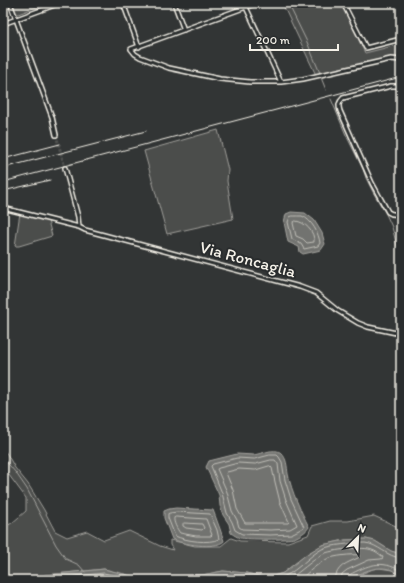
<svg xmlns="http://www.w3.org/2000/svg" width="404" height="583" font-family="Itim,sans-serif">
	<rect width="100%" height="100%" fill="#323535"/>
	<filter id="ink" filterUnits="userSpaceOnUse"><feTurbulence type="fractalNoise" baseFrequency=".025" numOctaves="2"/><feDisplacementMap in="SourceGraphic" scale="8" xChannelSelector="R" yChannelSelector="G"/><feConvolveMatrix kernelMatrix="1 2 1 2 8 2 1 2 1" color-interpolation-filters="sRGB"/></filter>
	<g filter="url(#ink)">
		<path fill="#4b4d4c" stroke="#a09f9a" d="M12,3h35l-29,11 -2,-1z
			M282,3h59l24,50 36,-9v14l-7,-1 -11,2 -67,16z
			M218,130l10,40 -1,11 6,38 -66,15 -23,-83z
			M20,213l28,8 4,15 -33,10h-4z
			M3,449l4,5 8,14 13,16 16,26 11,21 12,6 20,-6 17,9 25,-9 31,15 13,4 -3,-5v-5l25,6h26l10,-8 9,3 48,1 20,-7 4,-9 18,-5h18l26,-5 24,11 3,2v25l-10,-3 -16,-10 -9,-2 -21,1 -23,5 -15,9 -24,19 -16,5 -21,-5 -23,-2 -21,4h-7l-9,4 -11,1h-32l-19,-6 -20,-5 -58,6 -22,5h-21v-52l9,-5 14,-12v-13l-23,-31z
			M379,568l13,2 9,5v5h-54l26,-11z"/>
		<path fill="#727370" stroke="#a6a5a0" d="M291,212l14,1 9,7 8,13 3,11 -4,6 -18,4 -3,-2 -1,-5 -11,-5 -4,-20 2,-8z
			M270,451c4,0 8,-1 11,2 6,5 6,14 7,21 4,19 12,35 21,53 -3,5 -10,9 -15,11 -5,2 -49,1 -54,0 -3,-1 -6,-3 -9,-5l-2,-9 -6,-9 -3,-9 -1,-11 -13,-28 3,-6 28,-7 17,1z
			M176,508l37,2 7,19 4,12c-9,9 -42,3 -52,-2l-8,-21v-7l5,-2z
			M366,539l9,2 16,10 10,3v21c-3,-1 -6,-3 -9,-5 -16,-6 -31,3 -45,10h-172l11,-1 9,-4h7l21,-4 23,2 21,5 16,-5 24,-19 15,-9 23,-5z
			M104,569l20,5 19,6h-119l22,-5z"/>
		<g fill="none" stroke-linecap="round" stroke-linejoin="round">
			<path stroke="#c0bfb8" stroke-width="1" d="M293,216c2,0 7,0 9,0 10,4 17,18 18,27l-2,3 -14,3 -3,-5 -9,-5 -4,-17 2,-5z
				M296,221c9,1 19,11 18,21l-7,1 -4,-4 -7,-3 -3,-13z
				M270,455h7l2,2 3,5 3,18 6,19 13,28 -5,3 -8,4 -21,1 -28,-1 -7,-4 -3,-8 -5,-9 -5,-20 -11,-27 2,-2 24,-6 17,1z
				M271,460h4l3,4 2,17 6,19 11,25 -7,4 -20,1 -28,-1 -3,-2 -2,-7 -5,-9 -5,-19 -10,-23 2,-1 19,-5 17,1z
				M270,466l2,2 3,14 5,20 9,20 -1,1h-43l-8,-14 -4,-19 -7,-17 1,-1 12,-3 16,1z
				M170,513l7,-1 33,2 7,16 2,9c-10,5 -33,2 -44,-3l-7,-18v-4z
				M176,517l30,2 6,16 -1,1h-15l-16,-3c-3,-4 -7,-11 -6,-15z
				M184,523l18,1 2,4 -2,2 -16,-2 -3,-2v-2z
				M40,580l7,-1 57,-6 26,7
				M194,580l9,-1 21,-3 21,1 13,3
				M273,580c4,-1 8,-2 12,-4 13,-6 24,-20 37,-27 8,-4 33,-6 43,-6 13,1 22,14 36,15
				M288,580c12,-8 23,-19 35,-26 8,-4 41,-8 49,-4 4,1 7,4 10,6l1,2 -2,1 -12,1 -22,10 -5,4 -1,6
				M299,580c9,-7 18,-16 28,-21 7,-3 25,-5 32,-4v2l-1,1c-11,5 -22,8 -23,22
				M346,580l1,-3 2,-2c19,-10 32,-16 52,-4"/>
			<path stroke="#a6a5a0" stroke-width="1" d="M288,3l19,39 13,31
				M321,76l1,4 4,10
				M331,99l15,36 17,34 3,9 7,14 13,22 6,13 5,19 4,5
				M3,458l13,15 11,16 29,56 10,14 13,6 6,7"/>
			<path stroke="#4f5150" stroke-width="3" stroke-dasharray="3 1.5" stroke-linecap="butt" d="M56,135l9,33"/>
			<g stroke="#f4f1e8" stroke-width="6">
				<path id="minor" d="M10,3l42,114 4,18
					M123,3l16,44
					M174,3l10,27
					M244,3l37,79
					M257,3l-126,46 4,5 5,3 29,11 51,11 30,3h31l22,-3 88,-20 10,1
					M343,3l23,45 35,-9
					M3,24l57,-21
					M401,86h-10l-48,12c-4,4 -5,7 -3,13l32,72 16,29c4,3 8,3 13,1
					M65,168l13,49 1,10
					M3,208l76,19 6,3 215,57 16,6 22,18 20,12 10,4 33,7"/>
			</g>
			<use href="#minor" stroke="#2a2d2e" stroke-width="3"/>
			<path stroke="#f4f1e8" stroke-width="1" d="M3,159l57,-15
				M3,168l143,-37
				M3,182l398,-105
				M3,191l47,-11"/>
		</g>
	</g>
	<g text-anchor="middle" stroke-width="4" stroke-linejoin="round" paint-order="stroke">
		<g font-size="17" fill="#f4f1e8" stroke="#2a2d2e">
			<text transform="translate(248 259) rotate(15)" y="6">Via Roncaglia</text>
		</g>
	</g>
	<rect width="404" height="583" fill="none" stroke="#2a2d2e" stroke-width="16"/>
	<rect x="8" y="8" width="388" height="567" fill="none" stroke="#f4f1e8" stroke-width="1.5" filter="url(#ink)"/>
	<g transform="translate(358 537) rotate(24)" stroke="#2a2d2e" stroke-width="3" paint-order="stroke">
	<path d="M0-3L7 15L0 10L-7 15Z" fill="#f4f1e8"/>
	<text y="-6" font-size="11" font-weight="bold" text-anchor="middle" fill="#f4f1e8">N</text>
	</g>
	<path d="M250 44v6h88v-6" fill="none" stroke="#f4f1e8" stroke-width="2"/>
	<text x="256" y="44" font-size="12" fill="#f4f1e8" stroke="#2a2d2e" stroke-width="3" paint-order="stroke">200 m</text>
</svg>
